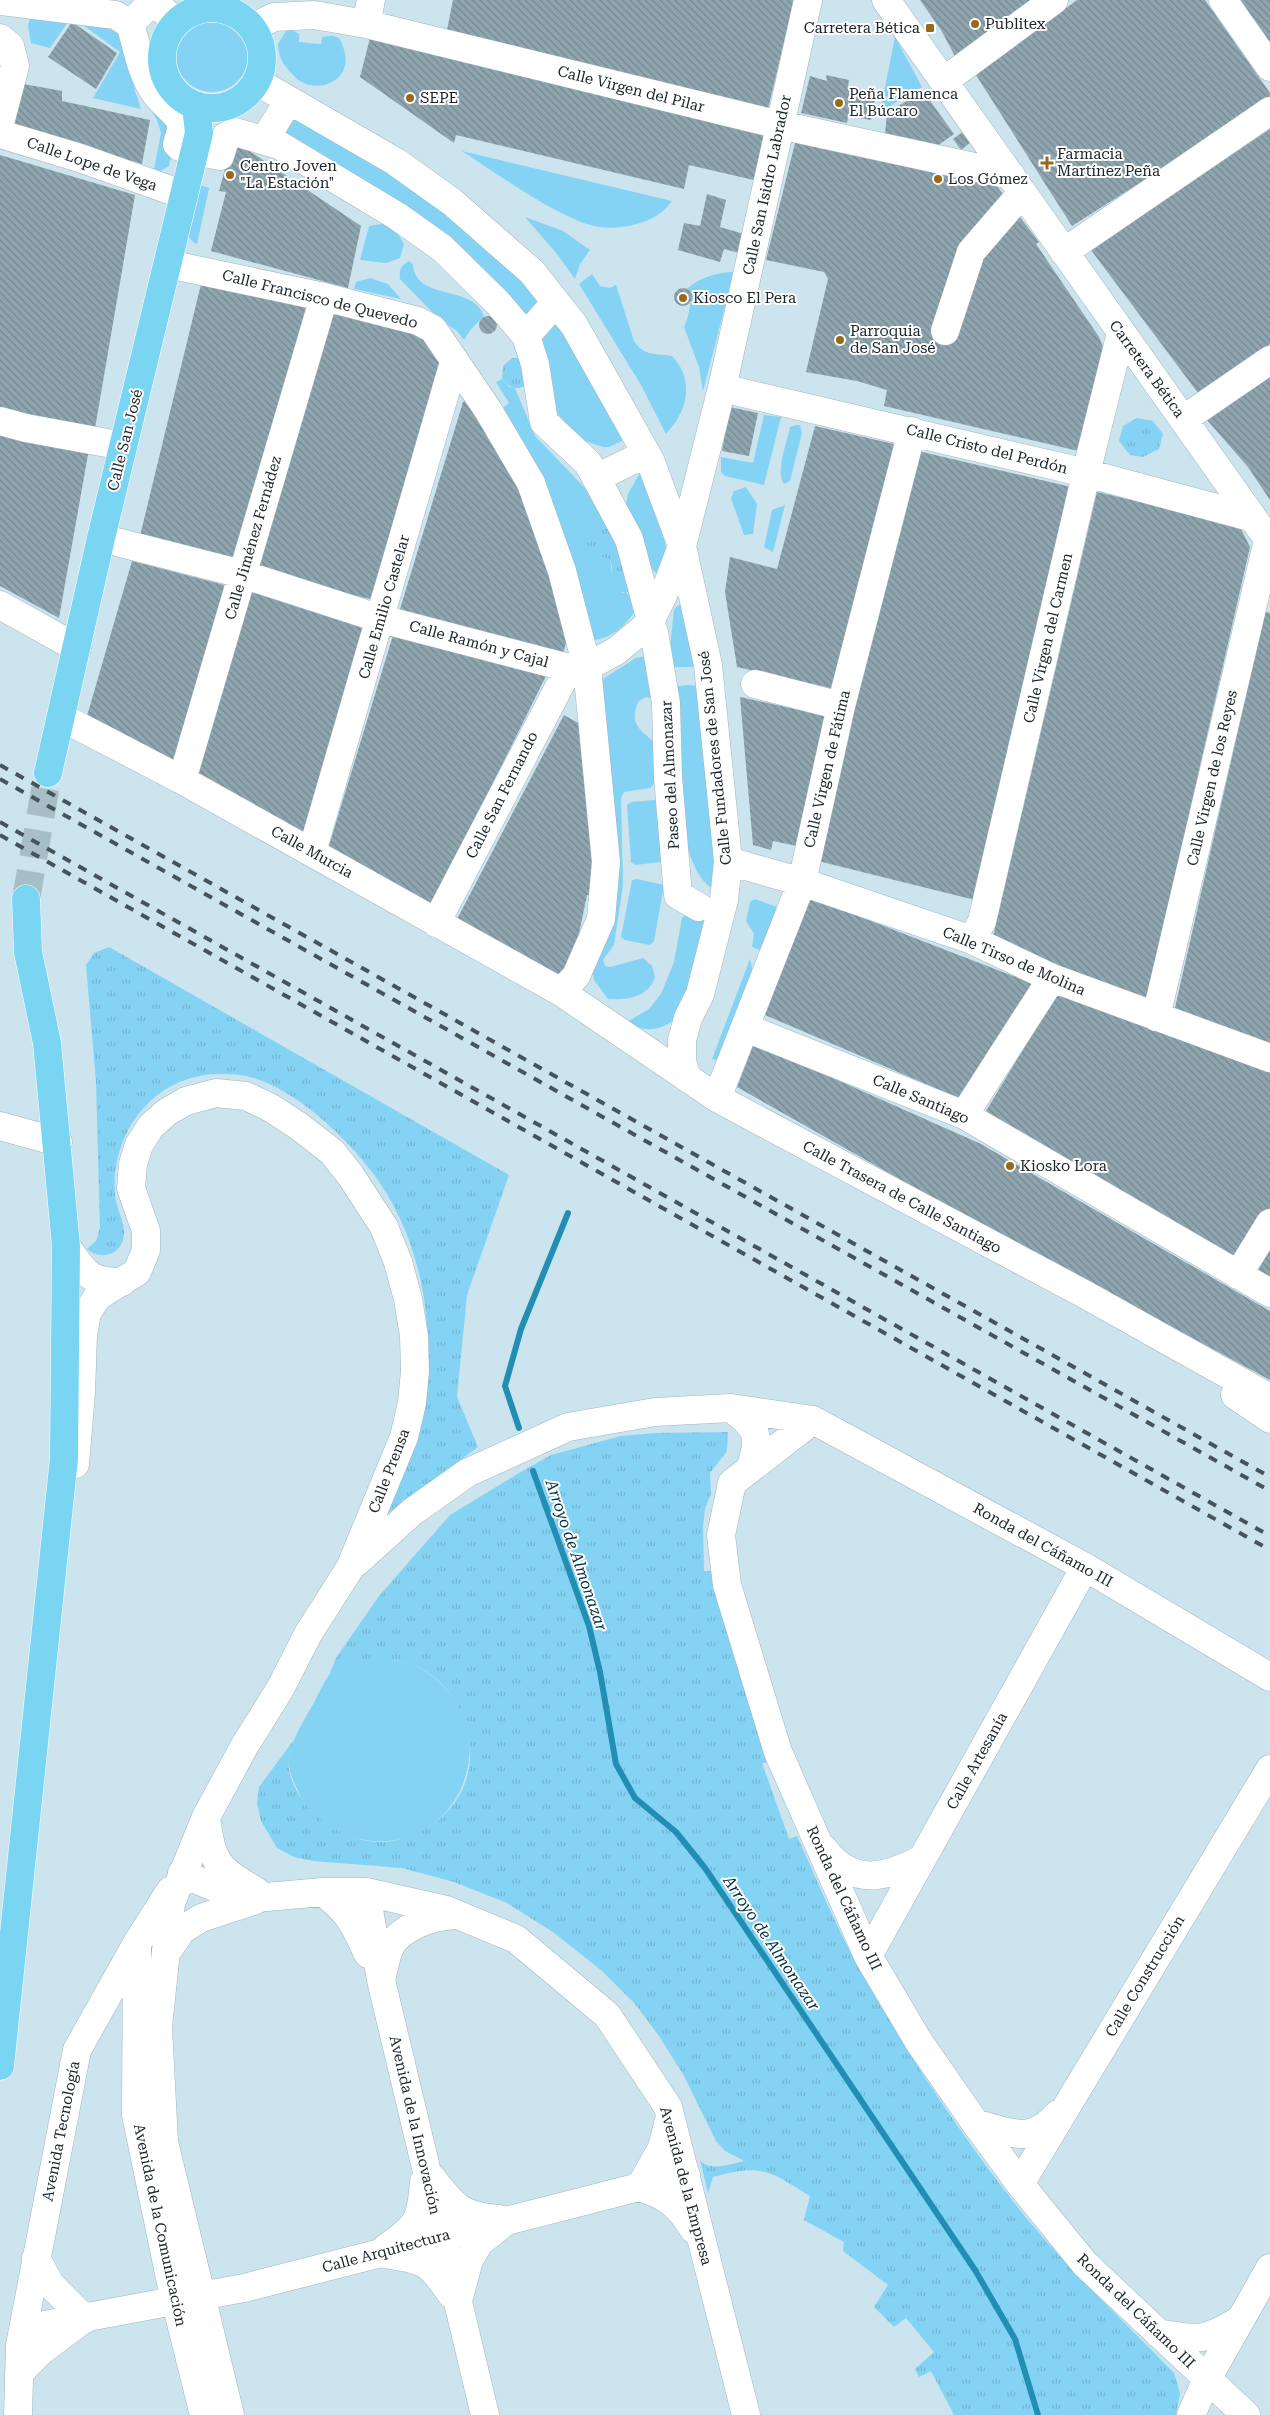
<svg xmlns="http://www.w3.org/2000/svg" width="1270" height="2415" font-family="'Roboto Serif',serif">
	<defs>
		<pattern id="park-tufts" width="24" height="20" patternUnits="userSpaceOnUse" patternTransform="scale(1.25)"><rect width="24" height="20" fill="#85d3f4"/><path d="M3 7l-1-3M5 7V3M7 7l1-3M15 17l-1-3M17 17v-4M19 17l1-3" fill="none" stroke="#72b5d1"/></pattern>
		<pattern id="building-back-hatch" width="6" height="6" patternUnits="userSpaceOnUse" patternTransform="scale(1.25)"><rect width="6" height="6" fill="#8fa6b0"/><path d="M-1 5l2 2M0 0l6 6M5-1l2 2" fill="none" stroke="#74878f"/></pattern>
	</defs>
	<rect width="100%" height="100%" fill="#cbe4ee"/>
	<path fill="#85d3f4" d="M31,15l39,4 -20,29 -19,-5 -3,-17z
		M176 56a36 36 0 1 1 72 0a36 36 0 1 1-72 0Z
		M76,20l48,7 11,64 6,18 -48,-11 27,-46z
		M292,30l7,4v8l22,2 1,-7c5,-1 12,-2 16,1 3,1 4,6 5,9 13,32 -25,51 -48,30 -10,-10 -17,-19 -17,-33l8,-13z
		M895,37l27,50 -42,25z
		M148,105l30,19 -9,42 -8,5 -7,-2 7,-36 -4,-13z
		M292,110l137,85 79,69 34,40 -20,18 -235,-183 -1,-17z
		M462,151l210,50c-8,12 -21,19 -35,23 -12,3 -25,5 -38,3 -37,-6 -103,-54 -137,-76z
		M200,185l9,3 -12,56 -4,-2 -5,-6z
		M525,217l38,14 27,19 -10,14 -5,15 -18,-25z
		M388,223l4,1 12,20 -4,14 -14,5 -26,-3 9,-34z
		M409,261l4,4c3,37 63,19 71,52 -7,5 -15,14 -20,23l-7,-9 -19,-13 -38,-39c-1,-10 1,-13 9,-18z
		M734,272l-31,119 -4,-24 -15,-40c4,-7 8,-27 7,-34l-4,-4c11,-11 31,-17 47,-17z
		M592,274l8,12 10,2 6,-3 18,56c11,16 21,12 38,15 23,24 16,55 -6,78l-25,-49 -62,-101z
		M370,278l18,6 13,15 -47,-10 2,-7z
		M555,321l10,13 61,105 -17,8h-6l-18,-6 -11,-7 -16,-20 -4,-10 -21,-66z
		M502,379l7,8 6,1 20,48 71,74 -6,47 10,3 2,15 10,18h4l7,4 2,14c-10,16 -26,29 -44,29l-91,-230 9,-7 -13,-21z
		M764,415l17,2 -17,68 -39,-9 -4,-4v-15l32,6z
		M796,425h4l2,8 -12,48 -6,3c-9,-13 3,-41 6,-57z
		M641,471c13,31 34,74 22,109l-16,-16 -22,-55 3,-15z
		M746,487l11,17 -4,30 -9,1 -13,-37 3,-7z
		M785,505l-12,47 -9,-5 8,-37z
		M682,603l16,64h-25l-3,-19 4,-39z
		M647,656l6,43 -7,-2 -8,5c-9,23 2,27 17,41l3,37 -8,8 -26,4 -3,6 2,87 -9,60 -11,15 2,6 5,1 33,-9 9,8 3,11c-7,21 -28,23 -47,22l-14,-19 -2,-10 9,-290 35,-22z
		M688,685l13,1 15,204c-44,-17 -40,-157 -42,-199l4,-5z
		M654,800l5,1 5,57 -3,4 -26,3 -4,-3 -4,-57 4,-3z
		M637,879l27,6 -10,56 -4,4 -25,-5 -4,-3 11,-57z
		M755,899l22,8 -15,44 -10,-4 2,-13 -8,-13 4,-19z
		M688,913l25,6 -2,13 -36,87c-17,13 -30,13 -48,3l22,-13 12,-15 13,-32 8,-44z
		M750,959l3,13 -31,85 -6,3 -4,-1z
		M381,1658c10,2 21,3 30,6 31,13 59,45 59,81 0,70 -62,116 -129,88 -19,-8 -36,-25 -44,-44 -4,-9 -9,-20 -8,-29 1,-18 13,-36 22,-52 6,-10 11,-23 18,-33 8,-12 38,-16 52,-17z"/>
	<path fill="url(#park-tufts)" d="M512,358h9l5,27c-9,6 -17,3 -24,-6l1,-13z
		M1137,418l16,3 10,13 -4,15 -16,8 -13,-2 -11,-14 4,-15z
		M600,520l13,5 17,65 -4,3 -10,-3 -6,-5 2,-18 -2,-7c-5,-2 -11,-3 -15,-6 -17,-10 -10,-28 5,-34z
		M109,947l400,228 -42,120 -10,102 21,50 -94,69c10,-36 19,-72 29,-108 4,-17 12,-35 13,-52 5,-54 -11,-115 -39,-162 -26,-44 -94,-112 -147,-119 -6,-1 -14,-1 -20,-1 -66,0 -110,59 -105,121 1,13 10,27 9,40 -2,20 -23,26 -37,14l9,-8 4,-13 -4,-146 -10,-117 8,-12z
		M728,1432l-1,19 -17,22 1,21 -6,15 -2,17 1,45h10l32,123 23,68 -7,1 27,76 8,-3c18,39 34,79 54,117 48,88 103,173 165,252 48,61 105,113 158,168l6,20 -4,22h-222l-23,-44 -12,6 -4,-8 19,-17 -28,-34 -12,9 -20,-20 14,-22 -45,-34 1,-9 -40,-22 6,-24c-41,-25 -48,-33 -97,-19l-5,16 -8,-33c9,12 32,4 44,1l-19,-10 -9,-10 -32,-65 -25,-40 -24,-32 -33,-33 -49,-39 -46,-29 -53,-21 -52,-14 -89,-7 -19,-4 -17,-9 -16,-27 -4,-17 2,-17 34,-46c-1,6 -4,13 -4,19 -3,21 17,48 33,61 23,17 54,27 82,17 126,-41 56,-230 -74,-165l6,-15 43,-62 71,-81 69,-42 32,-18 70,-19 35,-3z"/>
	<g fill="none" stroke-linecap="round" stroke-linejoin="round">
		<path stroke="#218eb2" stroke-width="6" d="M519,1428l-14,-42 16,-57 47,-116
			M533,1471l56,155 11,46 16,92 19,34 41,34 29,36 270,402 40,69 23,76"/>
	</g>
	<path fill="url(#building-back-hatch)" d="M453,0h341l-26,109 -321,-79z
		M920,0h113l-76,60 -16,-30z
		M1077,0h128l65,93v7l-198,126 -96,-151z
		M1236,0h34v48z
		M72,22l45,31 -21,36 -48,-32z
		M370,38l399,94 -11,49 -69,-16 -5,24 -228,-54 -2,8 -94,-66z
		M826,75l23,5 -1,6 28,7 -5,27 -23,-4 -1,7 -46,-10 9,-37 17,5z
		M18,83l44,8v10l88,19 -8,44 -134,-40z
		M923,91l31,43 -17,12 -52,-12 2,-21z
		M1270,129v215l-72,49 -107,-143z
		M964,131l7,11 -10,8 -8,-11z
		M796,139l200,46 10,13 -40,48 -28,94 15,3 19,-81 44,-50 23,30 -3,2 63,93 6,15 -22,100 -199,-46 3,-16 -30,-9 -51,-9 22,-93 -4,-7 -58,-12z
		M233,140l128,86 -13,62 -137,-37 15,-59 -7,-1z
		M0,155l135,40 -41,239 -94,-21z
		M707,194l19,6 -6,27 24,7 -5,19 -15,-4 -4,13 -42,-12 6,-27 16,3z
		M202,280l108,28 -74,254 -96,-26z
		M674 297a9 9 0 1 1 18 0a9 9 0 1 1-18 0Z
		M332,312l94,21 19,36 -75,230 -115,-28z
		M479 325a9 9 0 1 1 18 0a9 9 0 1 1-18 0Z
		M1270,376v124l-22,-33 -41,-47z
		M470,399l54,87 49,159 -7,-2 -3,10 -163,-44 63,-207z
		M730,407l28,6 -9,43 -27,-5z
		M815,426l79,18 -59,245 -98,-22 -12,-75 5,-35 47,12z
		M0,428l89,21 -30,169 -59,-32z
		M914,450l157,37 -96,413 -157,-39z
		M1097,492l142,33 11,22 -103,451 -155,-57z
		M132,561l96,25 -51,181 -90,-51z
		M249,590l116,35 -62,211 -109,-60z
		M1265,612l5,1v434l-96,-35z
		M394,632l152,44 -115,232 -103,-59z
		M740,697l86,19 -29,130 -24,-5 -2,9 -18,-5z
		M564,715l21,12 13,127 -5,42 -6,-1 -11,53 -17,32 -103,-59z
		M809,897l227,88 -75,114 -196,-84z
		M1059,990l211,83v135l-31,51 -253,-148z
		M754,1043l227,101 289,167v69l-351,-190 -182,-103z
		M1270,1249v28l-13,-7z"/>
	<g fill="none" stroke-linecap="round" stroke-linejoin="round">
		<path stroke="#a8bec6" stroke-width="28" stroke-dasharray="28 14" stroke-linecap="butt" d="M26,899l22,-126"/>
		<g stroke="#9fb6c0" stroke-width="29">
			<path id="minor" d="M152,0l24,22
				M886,0l384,542
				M1223,0l47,67
				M0,1l115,14 15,9 16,-16
				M130,24c7,22 11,50 25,69 5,8 24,23 25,28 3,7 -1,16 -3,23l3,3
				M366,24l5,-24
				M252,28l22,-11 40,-2 52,9 414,101 231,50
				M0,38l10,8 5,20 -15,57
				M256,81l140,81 56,40 80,70 42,53 76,135 32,86 26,119 20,196 -4,39 -24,94 -12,24 -6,22v21l5,17
				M944,81l110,-81
				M0,134l80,24 104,37
				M264,140l21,-33
				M200,152l20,4 6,-20 9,-4 44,13 118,71 45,32 55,54 29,34
				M1064,252l206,-141
				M168,264l156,33 94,24 15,8 55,81 43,73 31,88 25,96 19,195 -5,57 -25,57 -15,16
				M548,311l-22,25 9,28 9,58 44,41 41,76 19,71
				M945,331l26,-79 51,-59
				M722,388l364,85 164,44
				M1184,419l86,-59
				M0,421l26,7 97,18
				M596,478l39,-19
				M101,538l141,36 139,45 188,49 18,-1 29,-16 27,-22 8,-9 15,-31 16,-43 40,-158 86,-388
				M0,605l77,43
				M654,632l12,71 2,74 10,118 21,12
				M755,684l86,22
				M61,717l121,63 379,212 156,106 369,197 184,103
				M182,780l142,-483
				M312,852l142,-490
				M728,861l74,21 170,58 80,38 218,80
				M436,923l133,-255
				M972,940l10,-19 108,-464 31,-124
				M1156,1017l112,-477
				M746,1028l218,87 306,178
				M717,1098l85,-216 39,-176 71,-275
				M964,1115l88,-137
				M0,1126l58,16
				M66,1246c20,27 21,36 56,36
				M1238,1275l32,-52
				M1235,1395l35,24
				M731,1408c28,21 30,29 19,61
				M75,1464l6,-71 2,-58 4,-22 10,-16 40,-25 9,-22v-19l-15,-43 2,-24 6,-19 12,-19 16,-14 19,-11 30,-8 30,3 25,12 29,19 32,25 19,24 33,51 14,35 10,37 6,37 1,35 -3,32 -8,34 -54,131 -42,66 -28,55 -35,56 -39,72 -35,86 -13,124 6,115 66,273
				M357,1562l55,-50 55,-39 101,-46 87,-15 76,-4 82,12
				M206,1817c6,46 11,51 50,74
				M824,1849c28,38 62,29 98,10
				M182,1873l45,20 39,4 57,-5h43l80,18 70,29 91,76 61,92 78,308
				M323,1892c28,23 30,30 45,62
				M366,1892l15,88 104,435
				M137,1947l-1,168 35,168 33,132
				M166,1953l16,-23 19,-12 55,-18
				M868,1956l217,-389
				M382,1976c2,-8 4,-19 7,-27 11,-23 44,-33 68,-34
				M670,2116l-8,32 -22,39c29,10 38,17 54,43
				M976,2124c37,8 53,22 82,-10
				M431,2177c23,29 28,39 68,42
				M1020,2184l250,-415
				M386,2248c32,-22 35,-27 38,-66
				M385,2254c39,6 43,6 66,40
				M36,2258l14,26 35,35
				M458,2301l11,-41 11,-18 25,-20
				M23,2329l221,-41 442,-113
				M1158,2333c39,8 49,8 83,-14
				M19,2373l22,-22 40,-30
				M18,2415l2,-70 57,-295 60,-107 33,-52
				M1191,2415l16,-36 63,-111
				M1246,2415l-161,-151 -65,-80 -44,-60 -57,-82 -51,-86 -90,-204 -51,-167 -6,-50 11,-52 81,-63 272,147 185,110"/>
		</g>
		<g stroke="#fff" stroke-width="29">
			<path id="major" d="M162 58a50 50 0 1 1 100 0a50 50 0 1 1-100 0Z
				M48,773l53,-235 98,-405 -3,-27
				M0,2066l64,-608 2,-212 -19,-203 -19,-91 -2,-53"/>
		</g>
		<use href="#minor" stroke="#fff" stroke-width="28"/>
		<use href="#major" stroke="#79d5f2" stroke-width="28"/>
		<path stroke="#465359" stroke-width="4" stroke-dasharray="9 9" stroke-linecap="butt" d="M0,765l1270,712
			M0,779l1270,712
			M0,822l1270,714
			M0,835l1270,715"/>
	</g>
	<g fill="#976918" stroke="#fff" stroke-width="2">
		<circle cx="975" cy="24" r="5"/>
		<rect x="925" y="23" width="10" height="10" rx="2.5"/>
		<circle cx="410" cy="98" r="5"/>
		<circle cx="839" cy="103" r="5"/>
		<path d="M1044.5 155.5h5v5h5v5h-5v5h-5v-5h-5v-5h5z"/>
		<circle cx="230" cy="175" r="5"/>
		<circle cx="938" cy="179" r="5"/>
		<circle cx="683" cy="298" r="5"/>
		<circle cx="840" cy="340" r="5"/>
		<circle cx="1010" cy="1166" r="5"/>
	</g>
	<g text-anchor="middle" stroke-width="4" stroke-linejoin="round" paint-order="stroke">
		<g font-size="15" fill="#1b2428" stroke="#fff" text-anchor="start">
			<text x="985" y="29">Publitex</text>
			<text x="920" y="33" text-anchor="end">Carretera Bética</text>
			<text x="849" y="99">Peña Flamenca<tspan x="849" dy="17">El Búcaro</tspan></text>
			<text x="420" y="103">SEPE</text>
			<text x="1057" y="159">Farmacia<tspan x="1057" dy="17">Martínez Peña</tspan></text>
			<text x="240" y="171">Centro Joven<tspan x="240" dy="17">"La Estación"</tspan></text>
			<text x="948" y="184">Los Gómez</text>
			<text x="693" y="303">Kiosco El Pera</text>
			<text x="850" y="336">Parroquia<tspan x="850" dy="17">de San José</tspan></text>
			<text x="1020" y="1171">Kiosko Lora</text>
		</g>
		<g font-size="15" fill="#1b2428" stroke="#fff">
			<text transform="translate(631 89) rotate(14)" y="5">Calle Virgen del Pilar</text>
			<text transform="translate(92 164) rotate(19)" y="5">Calle Lope de Vega</text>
			<text transform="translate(767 185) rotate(-78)" y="5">Calle San Isidro Labrador</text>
			<text transform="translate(320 299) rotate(14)" y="5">Calle Francisco de Quevedo</text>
			<text transform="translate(1147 369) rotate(54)" y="5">Carretera Bética</text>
			<text transform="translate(125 440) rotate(-76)" y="5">Calle San José</text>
			<text transform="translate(987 449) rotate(14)" y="5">Calle Cristo del Perdón</text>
			<text transform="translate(253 538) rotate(-74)" y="5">Calle Jiménez Fernádez</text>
			<text transform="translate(384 607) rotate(-74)" y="5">Calle Emilio Castelar</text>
			<text transform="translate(1048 638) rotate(-77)" y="5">Calle Virgen del Carmen</text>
			<text transform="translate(479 644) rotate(15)" y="5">Calle Ramón y Cajal</text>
			<text transform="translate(715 758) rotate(-96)" y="5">Calle Fundadores de San José</text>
			<text transform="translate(827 769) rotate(-77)" y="5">Calle Virgen de Fátima</text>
			<text transform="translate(670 775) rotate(-93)" y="5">Paseo del Almonazar</text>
			<text transform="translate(1212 778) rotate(-77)" y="5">Calle Virgen de los Reyes</text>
			<text transform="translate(502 795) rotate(-63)" y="5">Calle San Fernando</text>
			<text transform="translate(312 852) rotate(29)" y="5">Calle Murcia</text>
			<text transform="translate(1014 961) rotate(23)" y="5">Calle Tirso de Molina</text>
			<text transform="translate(921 1099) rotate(23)" y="5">Calle Santiago</text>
			<text transform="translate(902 1197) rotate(28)" y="5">Calle Trasera de Calle Santiago</text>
			<text transform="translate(389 1471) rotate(-69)" y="5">Calle Prensa</text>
			<text transform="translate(1043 1545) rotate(29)" y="5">Ronda del Cáñamo III</text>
			<text transform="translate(977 1761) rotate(-61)" y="5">Calle Artesanía</text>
			<text transform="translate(844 1898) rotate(65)" y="5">Ronda del Cáñamo III</text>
			<text transform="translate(1145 1976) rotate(-59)" y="5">Calle Construcción</text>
			<text transform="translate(415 2125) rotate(77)" y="5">Avenida de la Innovación</text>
			<text transform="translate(61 2131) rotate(-79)" y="5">Avenida Tecnología</text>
			<text transform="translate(686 2186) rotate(75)" y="5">Avenida de la Empresa</text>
			<text transform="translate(160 2225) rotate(78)" y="5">Avenida de la Comunicación</text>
			<text transform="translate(386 2251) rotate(-15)" y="5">Calle Arquitectura</text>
			<text transform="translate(1136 2311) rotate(44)" y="5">Ronda del Cáñamo III</text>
		</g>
		<g font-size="16" font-style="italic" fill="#002f3f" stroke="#fff">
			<text transform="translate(577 1555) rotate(71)" y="6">Arroyo de Almonazar</text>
			<text transform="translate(772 1943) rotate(56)" y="6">Arroyo de Almonazar</text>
		</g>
	</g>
</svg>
